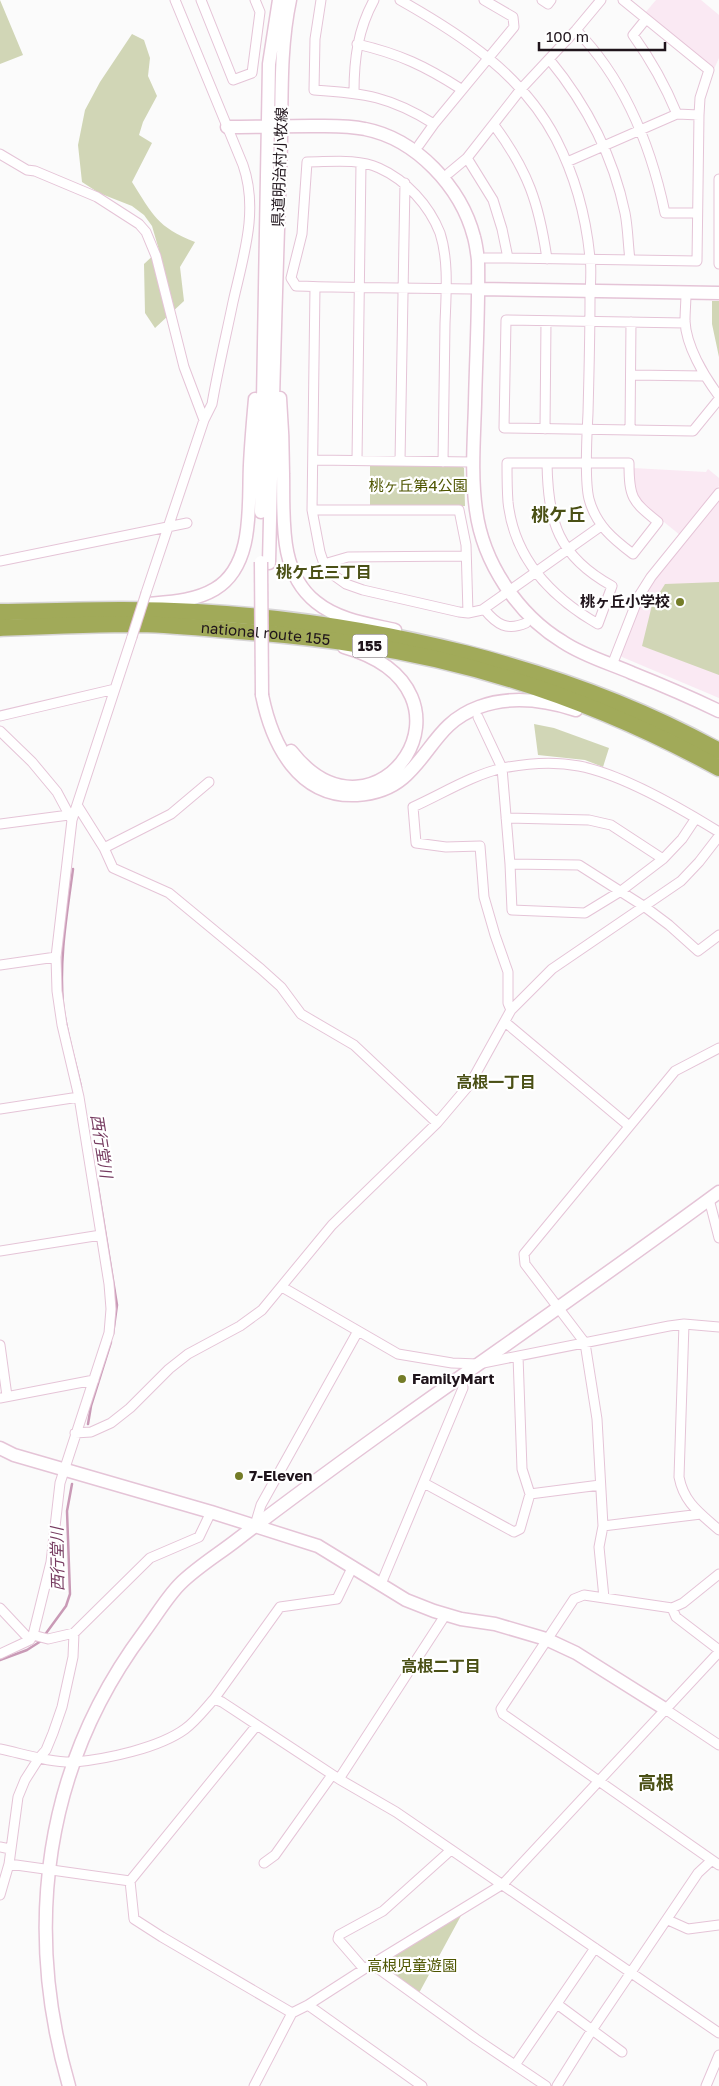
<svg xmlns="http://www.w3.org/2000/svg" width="719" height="2086" font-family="'Golos Text','Noto Sans JP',sans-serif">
	<rect width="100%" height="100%" fill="#fbfbfb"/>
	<path fill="#fae9f3" d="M656,0h45l18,15v43l-5,11 -69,-56z
		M633,468l73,4 2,-3 11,9v8l-39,49 -37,-30 -9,-12z
		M719,499v199l-97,-41 -2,-3 18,-46 13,-24z"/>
	<path fill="#d1d6b6" d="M0,0l23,55 -23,9z
		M132,34l12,6 6,18 -2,18 9,20 -14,26 -4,13 13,8 -20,39c21,33 25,45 63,60l-15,25 4,34 -29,27 -10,-15 -1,-49 15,-14 -7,-24 -8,-11 -12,-9 -33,-13 -17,-11 -4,-37 7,-35 15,-28z
		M712,301h7v56l-7,-33z
		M370,464l92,2 2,2 1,38 -95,1z
		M719,582v93l-77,-29 10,-41 13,-21z
		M534,724l20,4 55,20 -6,19 -18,-7 -47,-5z
		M463,1912l-44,81 -38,-26v-4z"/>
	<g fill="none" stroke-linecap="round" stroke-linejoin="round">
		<path stroke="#c99ab6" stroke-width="2.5" d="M73,869c-6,45 -14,89 -10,135 3,28 12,56 18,83
			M97,1181l20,124 -4,29
			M88,1424l3,-18 20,-64
			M44,1636l22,-30 4,-12 -3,-83 5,-27
			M0,1660l27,-10 14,-9"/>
		<g stroke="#e5c4d7" stroke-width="11">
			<path id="street" d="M201,0l32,80 19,-7 8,-61 -5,-12
				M321,0l-6,39 -1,51c51,3 77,7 120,34l80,-97 -1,-10 -29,-17
				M400,0c62,35 122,74 156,139 19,37 30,77 34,119 2,13 0,28 0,41 0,38 -1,76 -2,114 -1,22 -4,66 1,86 7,26 24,40 44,55l25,-32c-26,-21 -29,-24 -29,-59 -41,0 -81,0 -122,0 0,13 0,26 1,39 6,56 43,95 90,122l14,-38c-54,-30 -64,-64 -65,-123
				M542,0l6,4 3,-4
				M601,0l-25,30 -55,59 -54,69 26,42 9,29 6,29 189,3 2,-146 1,-17 9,-28 -86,-70
				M646,19l-13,16c18,25 32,50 44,79l22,1
				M576,30c49,50 75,116 89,183h31
				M357,44c43,10 68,22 104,45
				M549,59c37,45 64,96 76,154 3,15 3,32 5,47
				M354,92c0,-33 4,-63 20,-92
				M494,125c34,46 45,78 53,134
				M419,145l15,-21
				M0,154l27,16 8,1 62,26 42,27 7,8 10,24 28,111 20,53
				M567,162l110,-48
				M449,173l18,-15
				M719,179v85
				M485,258h23
				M315,287l-3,223 8,42 4,12 8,10 14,10 17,6 96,22 9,1 14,-3 119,-84
				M686,293c0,9 -1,19 -1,28 1,25 19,55 34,75
				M685,323l-179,-3 -2,108 189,3 26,-32
				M631,375l73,1
				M545,429l1,-108
				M630,430l1,-108
				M313,460l160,2
				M357,460l4,-297
				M400,461l5,-278
				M443,462c1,-46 1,-92 2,-138 1,-29 4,-63 -5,-91 -11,-28 -34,-53 -61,-65 -22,-10 -48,-6 -72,-6l-5,72 -11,44 5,8c60,2 121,2 182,3
				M312,510h147l7,35 2,68
				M0,561l187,-38
				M324,564l24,-7 118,-1
				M146,593l58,-173 8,-16c6,-35 14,-68 21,-102 10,-45 26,-91 10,-137l-68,-165
				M484,609c13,16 23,22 42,14
				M612,665l27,-69 12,-19 68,-84
				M0,716l115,-27
				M478,717l24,51 8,96 2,46 73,3 36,-22 42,-32 19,-20 14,-21
				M0,731l32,31 25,30 15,28
				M77,805l27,43 9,20 56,25 92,76 20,18 20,27 53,31 83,78
				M506,818l83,2 22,5 52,34
				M0,824l69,-9
				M104,848l67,-34 38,-32
				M510,864l69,1 66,42 24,18 29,26 21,-16
				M0,965l56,-8
				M511,1010l-3,-7v-31l-13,-37 -11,-38 -4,-51 -34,1 -30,-4 -3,-36c29,-13 59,-32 90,-39 25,-5 51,-7 76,-2 42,8 103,43 140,66
				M505,1022l124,104
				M0,1109l79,-12
				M709,1199l10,39
				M0,1251l101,-16
				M282,1287l116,67 54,9 26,1 191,-38 15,-2 35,3
				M684,1324l-5,153c5,26 21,36 40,53
				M0,1345l7,51
				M518,1356l4,113 8,25
				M0,1398l94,-18
				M75,1433l16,-1 20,-9 19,-15 39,-39 19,-15 52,-28 22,-16 70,-85 105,-102 33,-39 41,-74 41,-41 129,-88 18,-19 20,-26
				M424,1483l90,49 6,-3 10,-35 70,-9
				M255,1525l6,-20 97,-174
				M603,1526l98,-12
				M719,1574l-36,29 -11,5 -88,-13 -10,4 -73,110 2,5 216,151
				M381,1584l82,-196 -1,-13
				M604,1598l-5,-51 4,-21 -6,-107 -12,-76 -60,-79 -1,-10 151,-183 44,-23
				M0,1608l30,32
				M672,1608l4,9 43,33
				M33,1635l15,4 26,-6 76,-75 49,-21 12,-25
				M0,1654l30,-14 3,-5 18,-73 9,-79 49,-150 2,-24 -2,-25 -30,-187 -17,-72 -5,-34 -1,-34 16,-137 60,-183
				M214,1699l66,-92 57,-8 16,-33
				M665,1709l54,36
				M0,1749c24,5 51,14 75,13 32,-3 84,-14 110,-33 10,-7 20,-20 29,-30l8,3 117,77 57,33 323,221
				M339,1779l107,-165
				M0,1847l10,2
				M264,1863l11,-8 57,-80
				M9,1864l121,17 4,38 28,18 130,76
				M130,1881l127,-156
				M0,1895l9,-31 9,-67 7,-17 14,-22 7,-8 7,-17 9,-26 11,-50 1,-24
				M668,1920l20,9 31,-4
				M372,1964l104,75 70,47
				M364,1969l-26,-30 1,-4 44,-24 68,-61
				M557,2004l65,48
				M308,2005l114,81
				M515,2065l80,-117
				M254,2086l38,-73 16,-8 56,-36 139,-85 216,-232
				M557,2086l35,-56 106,-157 14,-13
				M706,2086l13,-31"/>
		</g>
		<g stroke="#e5c4d7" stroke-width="15">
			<path id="secondary" d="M227,127c28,0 56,-1 84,-1 18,0 36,-1 54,3 51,10 96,58 109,108 2,7 3,15 4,23 1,48 -2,96 -3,144 -1,35 -4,71 1,106 7,53 42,105 87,132 21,14 46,21 69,31 30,12 58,24 87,38
				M478,289l241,4
				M280,398c2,25 3,51 3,76 1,44 -5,98 33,128 22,18 52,22 79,28
				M261,512l8,-448 10,-64
				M269,563c3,-130 6,-260 11,-390 3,-57 -2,-117 10,-173
				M148,604c23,-2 47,-3 67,-15 40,-24 33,-85 35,-124 1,-22 3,-44 5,-66
				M262,695c10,49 36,103 95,100 16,-1 33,-6 46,-17 29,-25 35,-56 76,-71 32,-12 66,-7 97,3
				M291,751c85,109 204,-61 53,-104
				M0,1448l14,7 197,57 107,34 88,54 28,11 27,8 34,5 51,15 30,14 89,56
				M69,2086c-46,-159 -25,-320 75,-454 12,-16 23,-35 36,-48 17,-17 39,-30 58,-45 51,-39 103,-77 156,-115 108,-77 218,-153 325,-232"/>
		</g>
		<g stroke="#d7d5d6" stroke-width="19">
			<g id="highway">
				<path d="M0,612c66,-1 131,-4 197,0 173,10 369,54 522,139"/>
				<path id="s1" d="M0,628c47,-2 93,-4 140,-4 37,1 73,5 110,8 37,3 75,7 112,13 125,19 247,63 357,123"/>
			</g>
		</g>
		<use href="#street" stroke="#fff" stroke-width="9"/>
		<use href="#secondary" stroke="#fff" stroke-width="12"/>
		<use href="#highway" stroke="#a1aa59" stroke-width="16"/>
		<g stroke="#e5c4d7" stroke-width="11" stroke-linecap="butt">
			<path id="street-bridge" d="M132,637l14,-44"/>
		</g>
		<g stroke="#e5c4d7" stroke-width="15" stroke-linecap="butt">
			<path id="secondary-bridge" d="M261,562l1,133"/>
		</g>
		<use href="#street-bridge" stroke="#fff" stroke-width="9"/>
		<use href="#secondary-bridge" stroke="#fff" stroke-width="12"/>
	</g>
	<g fill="#747c27" stroke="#fff" stroke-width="2">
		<circle cx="680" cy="602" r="5"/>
		<circle cx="402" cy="1379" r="5"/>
		<circle cx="239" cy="1476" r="5"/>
	</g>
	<g text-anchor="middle" stroke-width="4.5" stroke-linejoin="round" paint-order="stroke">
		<rect fill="#fff" stroke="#625a5f" stroke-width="1" x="352.5" y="634.5" width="35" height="23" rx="4"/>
		<g font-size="14" font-weight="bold" fill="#1f141b">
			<text x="370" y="651">155</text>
		</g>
		<g font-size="15" fill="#1f141b" stroke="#fff">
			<text transform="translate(280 167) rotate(-88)" y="5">県道明治村小牧線</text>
			<text dy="5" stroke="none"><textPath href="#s1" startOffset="266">national route 155</textPath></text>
		</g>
		<g font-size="15" fill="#4e5500" stroke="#fff">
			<text x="418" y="491">桃ヶ丘第4公園</text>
			<text x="412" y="1971">高根児童遊園</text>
		</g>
		<g font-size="15" font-weight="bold" fill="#1f141b" stroke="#fff" text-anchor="start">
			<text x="670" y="607" text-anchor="end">桃ヶ丘小学校</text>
			<text x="412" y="1384">FamilyMart</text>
			<text x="249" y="1481">7-Eleven</text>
		</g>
		<g font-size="16" font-weight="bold" fill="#4a5015" stroke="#fff">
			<text x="324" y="578">桃ケ丘三丁目</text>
			<text x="496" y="1088">高根一丁目</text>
			<text x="441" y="1672">高根二丁目</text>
		</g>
		<g font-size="16" font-style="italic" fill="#763b60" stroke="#fff">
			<text transform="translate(102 1146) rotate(81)" y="6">西行堂川</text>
			<text transform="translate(57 1559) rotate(-91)" y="6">西行堂川</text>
		</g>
		<g font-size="18" font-weight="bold" fill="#4a5015" stroke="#fff">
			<text x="558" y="521">桃ケ丘</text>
			<text x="656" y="1789">高根</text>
		</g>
	</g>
	<path d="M539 42v8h126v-8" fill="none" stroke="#1f141b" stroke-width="2.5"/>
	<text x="546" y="42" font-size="15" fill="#1f141b" stroke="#ffffff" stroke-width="4" paint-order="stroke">100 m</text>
</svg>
